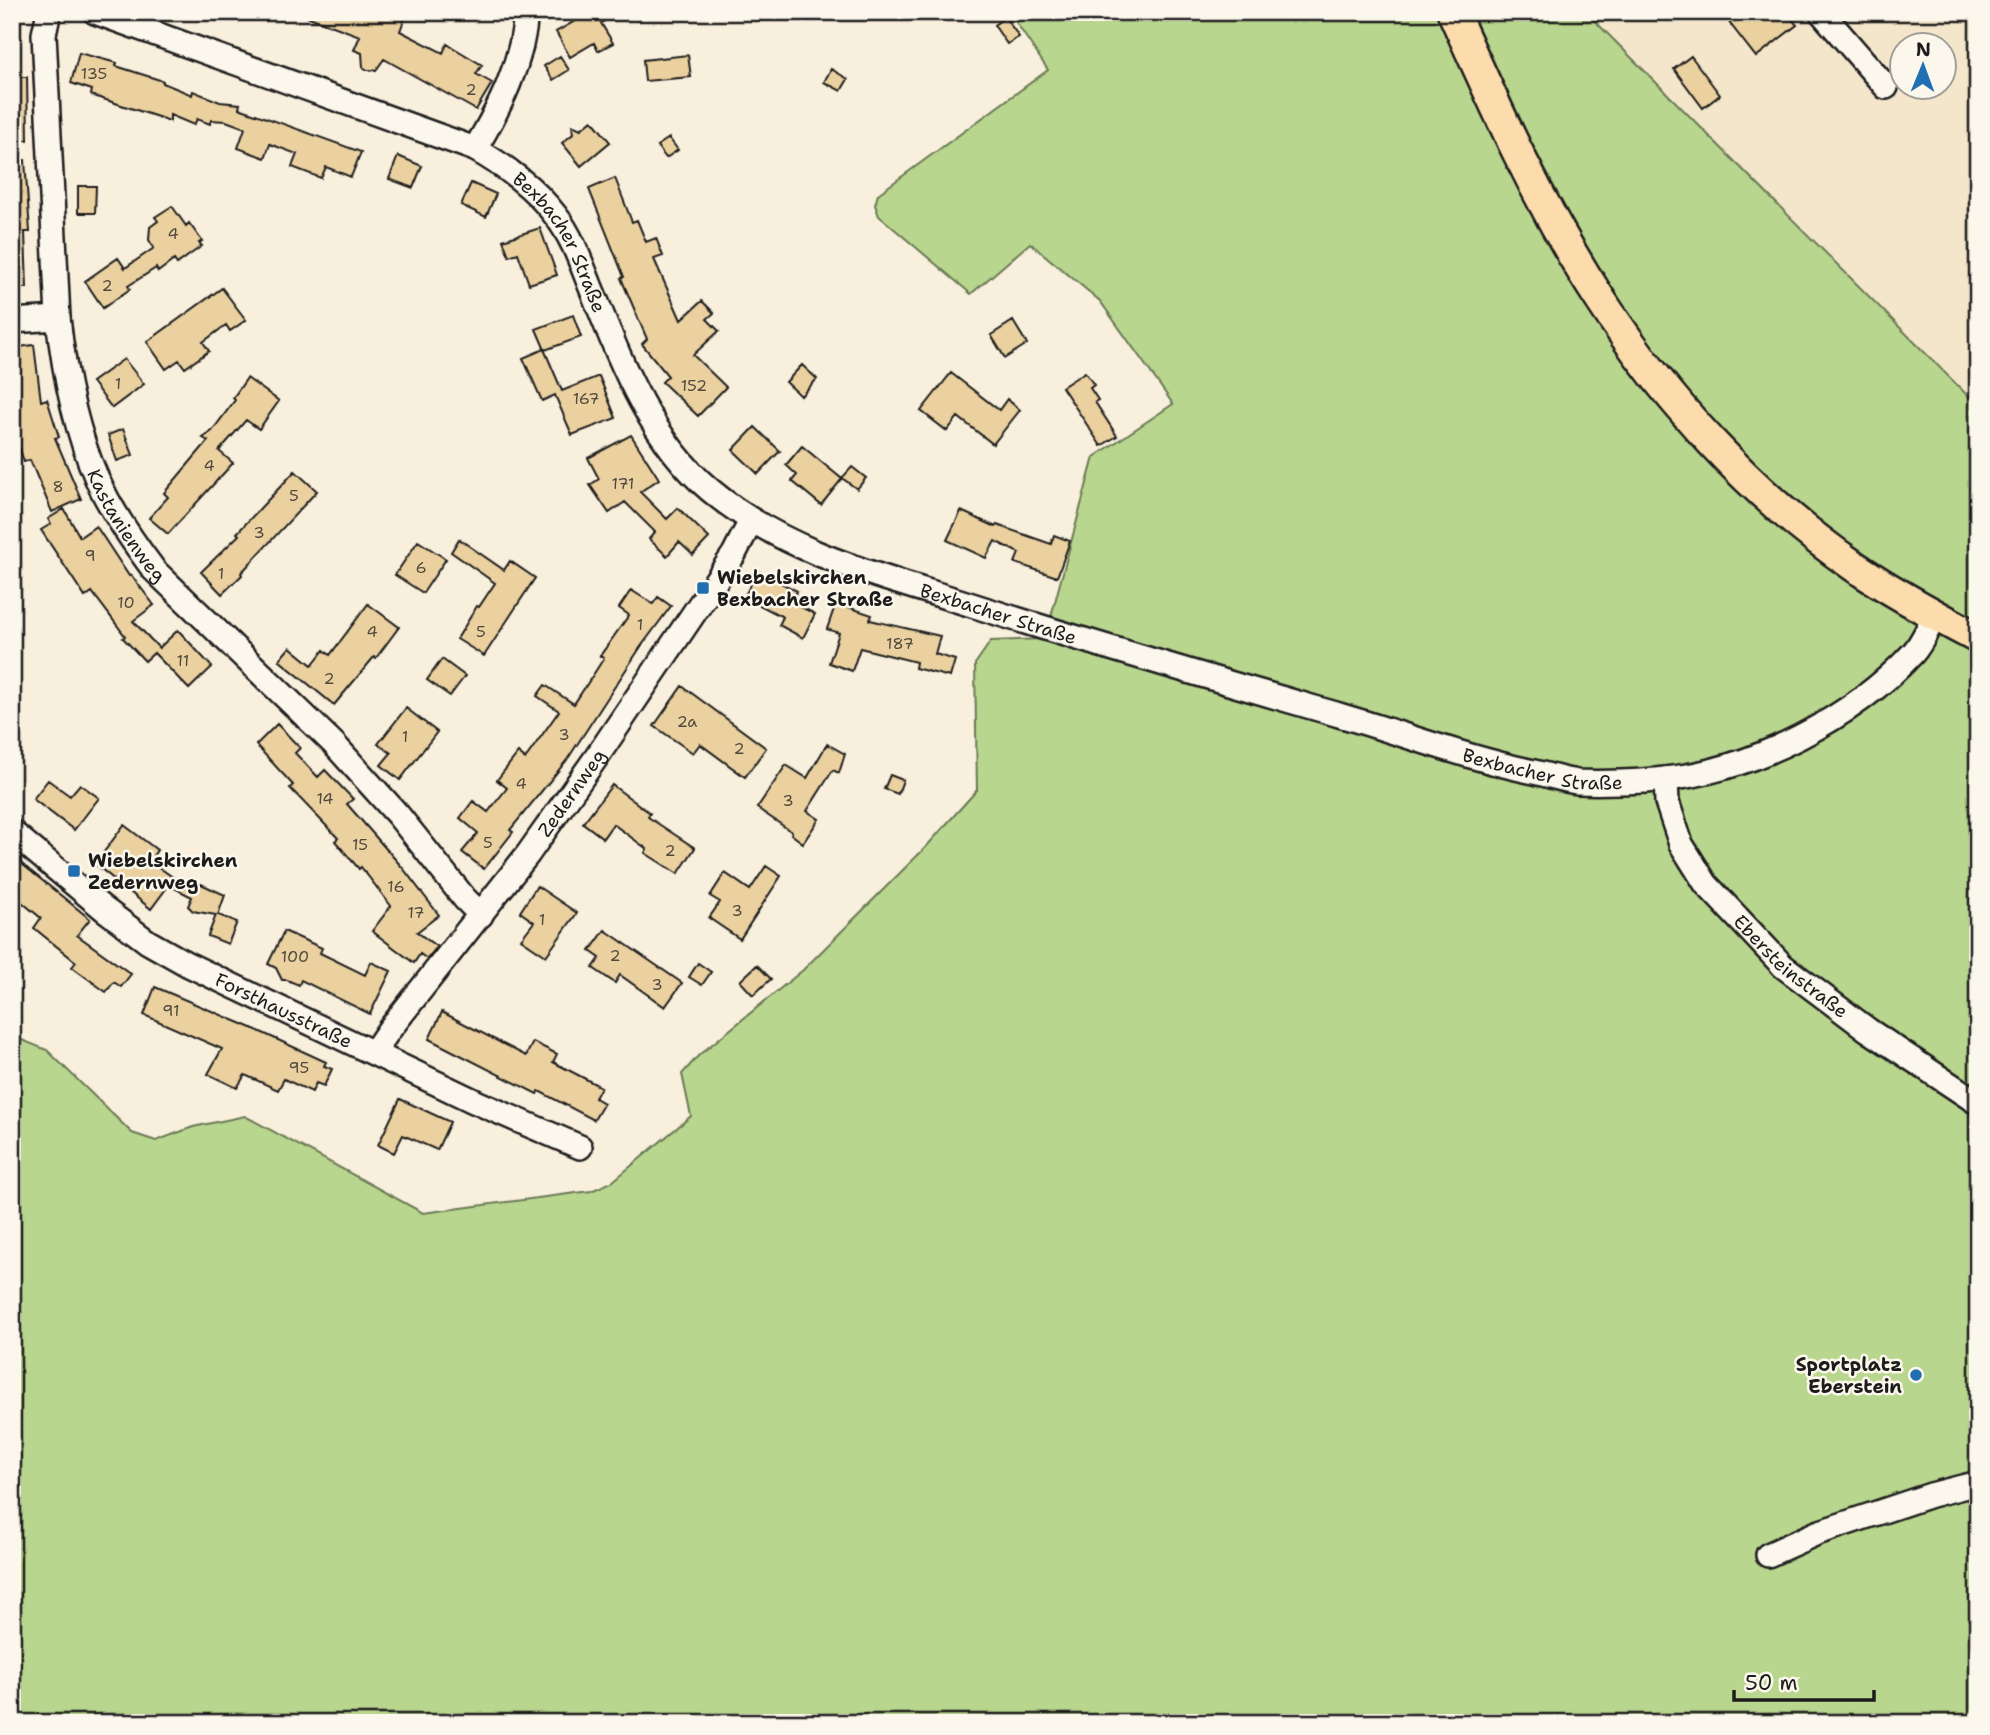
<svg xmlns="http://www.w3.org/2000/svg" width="1990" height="1735" font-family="'Shantell Sans',sans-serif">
	<rect width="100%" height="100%" fill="#f8efdd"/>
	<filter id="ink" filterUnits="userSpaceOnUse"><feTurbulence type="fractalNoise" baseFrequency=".0143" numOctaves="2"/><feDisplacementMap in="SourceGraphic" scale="14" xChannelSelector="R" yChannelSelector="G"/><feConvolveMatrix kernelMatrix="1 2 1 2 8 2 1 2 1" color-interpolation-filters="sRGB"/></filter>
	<g filter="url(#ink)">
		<path fill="#f4e6cb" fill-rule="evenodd" d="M1586,12h392v394v-1zM1902,46h42v42h-42z"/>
		<path fill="#b9d68e" stroke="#6a7955" stroke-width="2" d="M1009,12h577l392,394v1317h-1966v-687l35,14 85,83 24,8 37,-14 52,-11 178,97 168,-22 21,-9 79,-66 -9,-42 17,-19 104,-85 122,-122 52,-58 -2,-126 16,-23 54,-2 49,-182 79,-53 -73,-103 -70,-58 -59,51 -92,-78 -4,-11 3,-11 170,-124z"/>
		<path fill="#ecd1a0" stroke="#1c1c1c" stroke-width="2" d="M301,12h106l-7,19 43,22 4,-9 35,21 -6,9 16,9 -16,27 -92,-51 -8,11h-9l-4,-3 -1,-14 -8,-3 6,-14 -59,-22z
			M591,12h29l-19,11 12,20 -15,8 -4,-8 -24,14 -14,-25z
			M1721,12h65l11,13 -41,32z
			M1005,17l14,20 -12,7 -13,-19z
			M79,53l38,10 -1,3 47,15v2l29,12 1,-4 27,11 20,2 -1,4 122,44 -10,25 -25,-10 -5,11 -29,-11 5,-13 -27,-10 -5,14 -27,-10 7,-20 -19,-7 -15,-1 -1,4 -13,-5 -3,6 -24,-10v6l-79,-26 1,-5 -21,-7z
			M688,55l3,22 -46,4 -2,-21z
			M560,56l9,14 -16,10 -9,-14z
			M1691,56l29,39 -17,13 -29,-39z
			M831,69l17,10 -7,12 -17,-9z
			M12,77h15l1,63h-16z
			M592,120l18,22 -29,24 -19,-23 11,-9 -1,-9 9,4z
			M669,138l9,12 -12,8 -9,-12z
			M398,156l24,10 -9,22 -24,-9z
			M25,160l5,72h-5l2,56h-15v-127z
			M615,178l17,44 5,-2 9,22 10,-4 7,18 -9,3 27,61 21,-19 12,12 -7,6 12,12 -26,24 33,32 -28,29 -36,-34 6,-6 -26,-32 5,-5 -26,-61 3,-1 -35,-88z
			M471,183l25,11 -10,23 -25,-12z
			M78,186h18l-1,27h-17z
			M172,206l14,20 3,-3 13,18 -3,2 3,3 -25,18 -3,-4 -16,12 -2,-4 -28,18 2,3 -27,19 -18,-27 33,-23 7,10 29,-20 -5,-8 1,-13 8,-6 -3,-4z
			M540,228l17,47 -28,9 -11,-31 -9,3 -6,-16z
			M222,288l24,32 -16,11 -4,-6 -23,17 6,9 -24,17 -6,-8 -13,9 -19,-27z
			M573,315l8,22 -36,13 -9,-21z
			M1013,321l14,23 -22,14 -14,-23z
			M34,345l7,56 6,-2 12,38 -4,1 26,61 -29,13 -22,-52 -6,2 -12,-38v-76z
			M544,349l18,42 37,-15 17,42 -44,17 -17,-40 -13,6 -19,-43z
			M124,359l20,25 -32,24 -20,-26z
			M802,365l15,14 -16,17 -15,-14z
			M1085,372l9,13 -4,3 8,12 -3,2 22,34 -16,10 -39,-59z
			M951,373l48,37 8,-11 13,11 -27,34 -35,-27 -11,14 -26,-20z
			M247,378l32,23 -20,28 -13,-9 -27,31 14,12 -65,71 -19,-16 19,-21 -4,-4 44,-52 -5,-3 9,-7 23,-31 -2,-2z
			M755,427l25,24 -22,23 -25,-24z
			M123,429l10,26 -16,6 -9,-26z
			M631,435l28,44 -19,13 27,27 11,-11 31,30 -16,17 -14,-13 -12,14 -18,-17 6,-7 -30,-30 -16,11 -19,-28 9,-6 -11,-21z
			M802,446l40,33 -21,26 -29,-24 5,-6 -11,-10z
			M852,467l14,11 -9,11 -15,-11z
			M295,471l22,20 -76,82 1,2 -20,19 -21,-22 38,-37 -2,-2z
			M64,509l16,28 16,-11 33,50 2,-1 23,30 -21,16 26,27 19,-18 34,37 -23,22 -35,-36 -9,8 -22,-23 2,-2 -33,-44 -7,5 -44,-67 10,-6 -3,-5z
			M961,511l35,16 1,-2 54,19 3,-9 16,6 -13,36 -42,-14 4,-10 -24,-12 -9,17 -39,-18z
			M459,539l45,31 6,-9 25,17 -51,78 -27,-17 20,-33 2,1 16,-24 -44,-31z
			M418,541l28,18 -23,34 -28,-18z
			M758,571l39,20 -6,11 24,12 -12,24 -24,-13 4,-8 -39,-20z
			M631,590l22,14 5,-7 13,9 -31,42 -73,112 -57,70 3,2 -29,37 -22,-17 16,-19 -18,-15 13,-17 15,11 19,-24 -10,-8 21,-27 7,6 34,-48 -22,-15 8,-11 29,19 30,-46 -4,-2 29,-41 -10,-7z
			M836,603l36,12 -2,5 70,16 -5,18 20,6 -5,17 -35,-9 1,-6 -56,-14 -8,23 -23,-8 10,-30 -12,-4z
			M368,604l31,23 -23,31 -2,-1 -40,48 -55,-45 11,-13 22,18 12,-15 6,5z
			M442,659l23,17 -15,20 -23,-16z
			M682,686l84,62 -21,29 -45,-33 -7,9 -39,-27z
			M406,708l31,24 -37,48 -19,-15 10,-12 -13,-9z
			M277,724l23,24 -5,5 23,24 7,-7 28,29 -6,5 55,63 37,48 -22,17 20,15 -10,12 -7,-5 -6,9 -42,-32 19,-25 -30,-39 -2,2 -24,-28 3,-3 -48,-50 3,-3 -37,-40z
			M827,744l18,10 -6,19 -6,-3 -26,41 12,8 -16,24 -12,-9 1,-2 -35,-24 29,-43 21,13z
			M890,775l13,5 -5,14 -14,-5z
			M48,780l22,16 10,-12 19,14 -25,32 -41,-31z
			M612,785l38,28 -2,4 47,31 -17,26 -33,-21 2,-4 -34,-25 -10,14 -20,-15z
			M124,825l33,25 -7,11 24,17 -23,31 -56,-45z
			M12,856l78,63 -13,16 54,39 -10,13 -7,-5 -8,10 -34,-25 4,-5 -42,-34 7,-10 -29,-24z
			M766,866l15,10 -41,63 -31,-21 11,-16 -10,-6 15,-23 25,17z
			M201,884l24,11 -7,20 19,7 -9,22 -20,-8 8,-21 -23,-4 -5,-5 4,-9 -16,-8z
			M537,886l40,27 -31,43 -25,-17 13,-17 -14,-10z
			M605,930l77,53 -17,24 -45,-32 -5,8 -22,-15 7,-10 -10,-7z
			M284,931l38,17 -2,5 45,22 6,-13 20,9 -21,43 -69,-34 -2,5 -12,-5h-5l-6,-12 -8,-4z
			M698,963l13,9 -9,13 -13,-8z
			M757,965l14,14 -18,16 -13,-14z
			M155,987l97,41 74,34 -2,4 8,3 -8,17 -8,-3 -4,9 -28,-13 -6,11 -33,-15 -8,13 -29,-14 14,-25 -78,-34z
			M442,1012l84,44 7,-14 24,12 -4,8 48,25 -6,11 9,5 -10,17 -55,-29 -2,3 -108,-55z
			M400,1099l50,23 -13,28 -34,-15 -9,18 -16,-8z"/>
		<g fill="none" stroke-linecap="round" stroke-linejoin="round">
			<g stroke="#1c1c1c" stroke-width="28">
				<g id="minor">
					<path id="s1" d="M49,12l-5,22 14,284c6,54 17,111 39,161 14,32 36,63 57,91l179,173 65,72 67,84 16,16"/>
					<path id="s2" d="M95,12l380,137c31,18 59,38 81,67 18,23 27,53 38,79 28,70 57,145 116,195 76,64 174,87 265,116 121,39 243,74 364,109 65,19 128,43 195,57 14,3 29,8 43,10 23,1 64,0 88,-3 88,-9 188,-61 248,-126 9,-10 15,-25 22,-37"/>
					<path d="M1821,12l65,75"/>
					<path d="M475,149c25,-42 48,-87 51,-137"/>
					<path d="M12,321l46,-3"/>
					<path id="s3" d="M1666,779l1,23 14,42 25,40 77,82 85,64 110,73"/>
					<path id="s4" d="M12,832l92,77 44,33 39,22 289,138 104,45"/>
					<path id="s5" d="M374,1052l15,-22 139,-176 70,-99 136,-201 17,-33"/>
					<path d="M1768,1555l49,-22 114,-38 47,-12"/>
				</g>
			</g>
			<g stroke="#1c1c1c" stroke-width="35">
				<path id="major" d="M1453,12c44,98 88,197 147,287 66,102 154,198 254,267 39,27 82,50 124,72"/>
			</g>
			<use href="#minor" stroke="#fbf7ec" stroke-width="23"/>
			<use href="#major" stroke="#fcdcac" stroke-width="30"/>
		</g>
	</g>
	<g fill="#1f6fb2" stroke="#fbf7ec" stroke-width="2.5">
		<rect x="696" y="581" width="14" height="14" rx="3.5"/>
		<rect x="67" y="864" width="14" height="14" rx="3.5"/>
		<circle cx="1916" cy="1375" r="7"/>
	</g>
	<g text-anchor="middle" stroke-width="5" stroke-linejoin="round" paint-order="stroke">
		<g font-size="16" fill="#50493d">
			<text x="94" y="79">135</text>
			<text x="471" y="95">2</text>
			<text x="173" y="239">4</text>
			<text x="107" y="291">2</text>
			<text x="118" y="389">1</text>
			<text x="694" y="391">152</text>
			<text x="586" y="404">167</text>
			<text x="209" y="471">4</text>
			<text x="623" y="489">171</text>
			<text x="58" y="492">8</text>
			<text x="294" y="501">5</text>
			<text x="259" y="538">3</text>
			<text x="90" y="561">9</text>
			<text x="421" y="573">6</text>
			<text x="221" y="579">1</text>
			<text x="126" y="608">10</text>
			<text x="640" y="630">1</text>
			<text x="372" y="637">4</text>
			<text x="481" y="637">5</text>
			<text x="900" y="649">187</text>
			<text x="183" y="666">11</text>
			<text x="329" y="684">2</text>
			<text x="687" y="727">2a</text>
			<text x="564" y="740">3</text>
			<text x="405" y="742">1</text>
			<text x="739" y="754">2</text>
			<text x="521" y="789">4</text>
			<text x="325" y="804">14</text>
			<text x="788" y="806">3</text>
			<text x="488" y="848">5</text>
			<text x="360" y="850">15</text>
			<text x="670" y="856">2</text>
			<text x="396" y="892">16</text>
			<text x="737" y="916">3</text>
			<text x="416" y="918">17</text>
			<text x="542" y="925">1</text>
			<text x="615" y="961">2</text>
			<text x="295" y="962">100</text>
			<text x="657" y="990">3</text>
			<text x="171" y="1016">91</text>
			<text x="299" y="1073">95</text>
		</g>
		<g font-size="19" fill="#1c1c1c" stroke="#fbf7ec">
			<text dy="7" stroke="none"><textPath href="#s2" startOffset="534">Bexbacher Straße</textPath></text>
			<text dy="7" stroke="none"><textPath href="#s1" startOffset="528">Kastanienweg</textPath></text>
			<text dy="7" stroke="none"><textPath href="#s2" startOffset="1143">Bexbacher Straße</textPath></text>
			<text dy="7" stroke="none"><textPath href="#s2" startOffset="1710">Bexbacher Straße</textPath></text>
			<text dy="7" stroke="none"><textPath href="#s5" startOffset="326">Zedernweg</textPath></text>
			<text dy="7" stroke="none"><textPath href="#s3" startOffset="233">Ebersteinstraße</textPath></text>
			<text dy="7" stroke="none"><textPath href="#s4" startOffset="327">Forsthausstraße</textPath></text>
		</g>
		<g font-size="19" font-weight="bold" fill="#1c1c1c" stroke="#fbf7ec" text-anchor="start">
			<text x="717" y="584">Wiebelskirchen<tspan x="717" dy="22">Bexbacher Straße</tspan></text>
			<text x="88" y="867">Wiebelskirchen<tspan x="88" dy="22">Zedernweg</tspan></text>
			<text x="1902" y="1371" text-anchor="end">Sportplatz<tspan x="1902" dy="22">Eberstein</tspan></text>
		</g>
	</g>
	<rect width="1990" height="1735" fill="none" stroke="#fbf7ec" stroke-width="42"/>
	<rect x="21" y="21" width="1948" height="1693" fill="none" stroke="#1c1c1c" stroke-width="2.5" filter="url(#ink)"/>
	<g transform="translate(1923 66) rotate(1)"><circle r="33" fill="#fbf7ec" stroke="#a29f99" stroke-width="2"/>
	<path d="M0-5L12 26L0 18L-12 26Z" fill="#1f6fb2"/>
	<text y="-10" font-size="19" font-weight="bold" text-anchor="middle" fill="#1c1c1c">N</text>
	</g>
	<path d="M1734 1690v10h140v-10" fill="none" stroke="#1c1c1c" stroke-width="3.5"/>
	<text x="1745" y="1690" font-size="21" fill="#1c1c1c" stroke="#fbf7ec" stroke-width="5" paint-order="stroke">50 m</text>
</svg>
